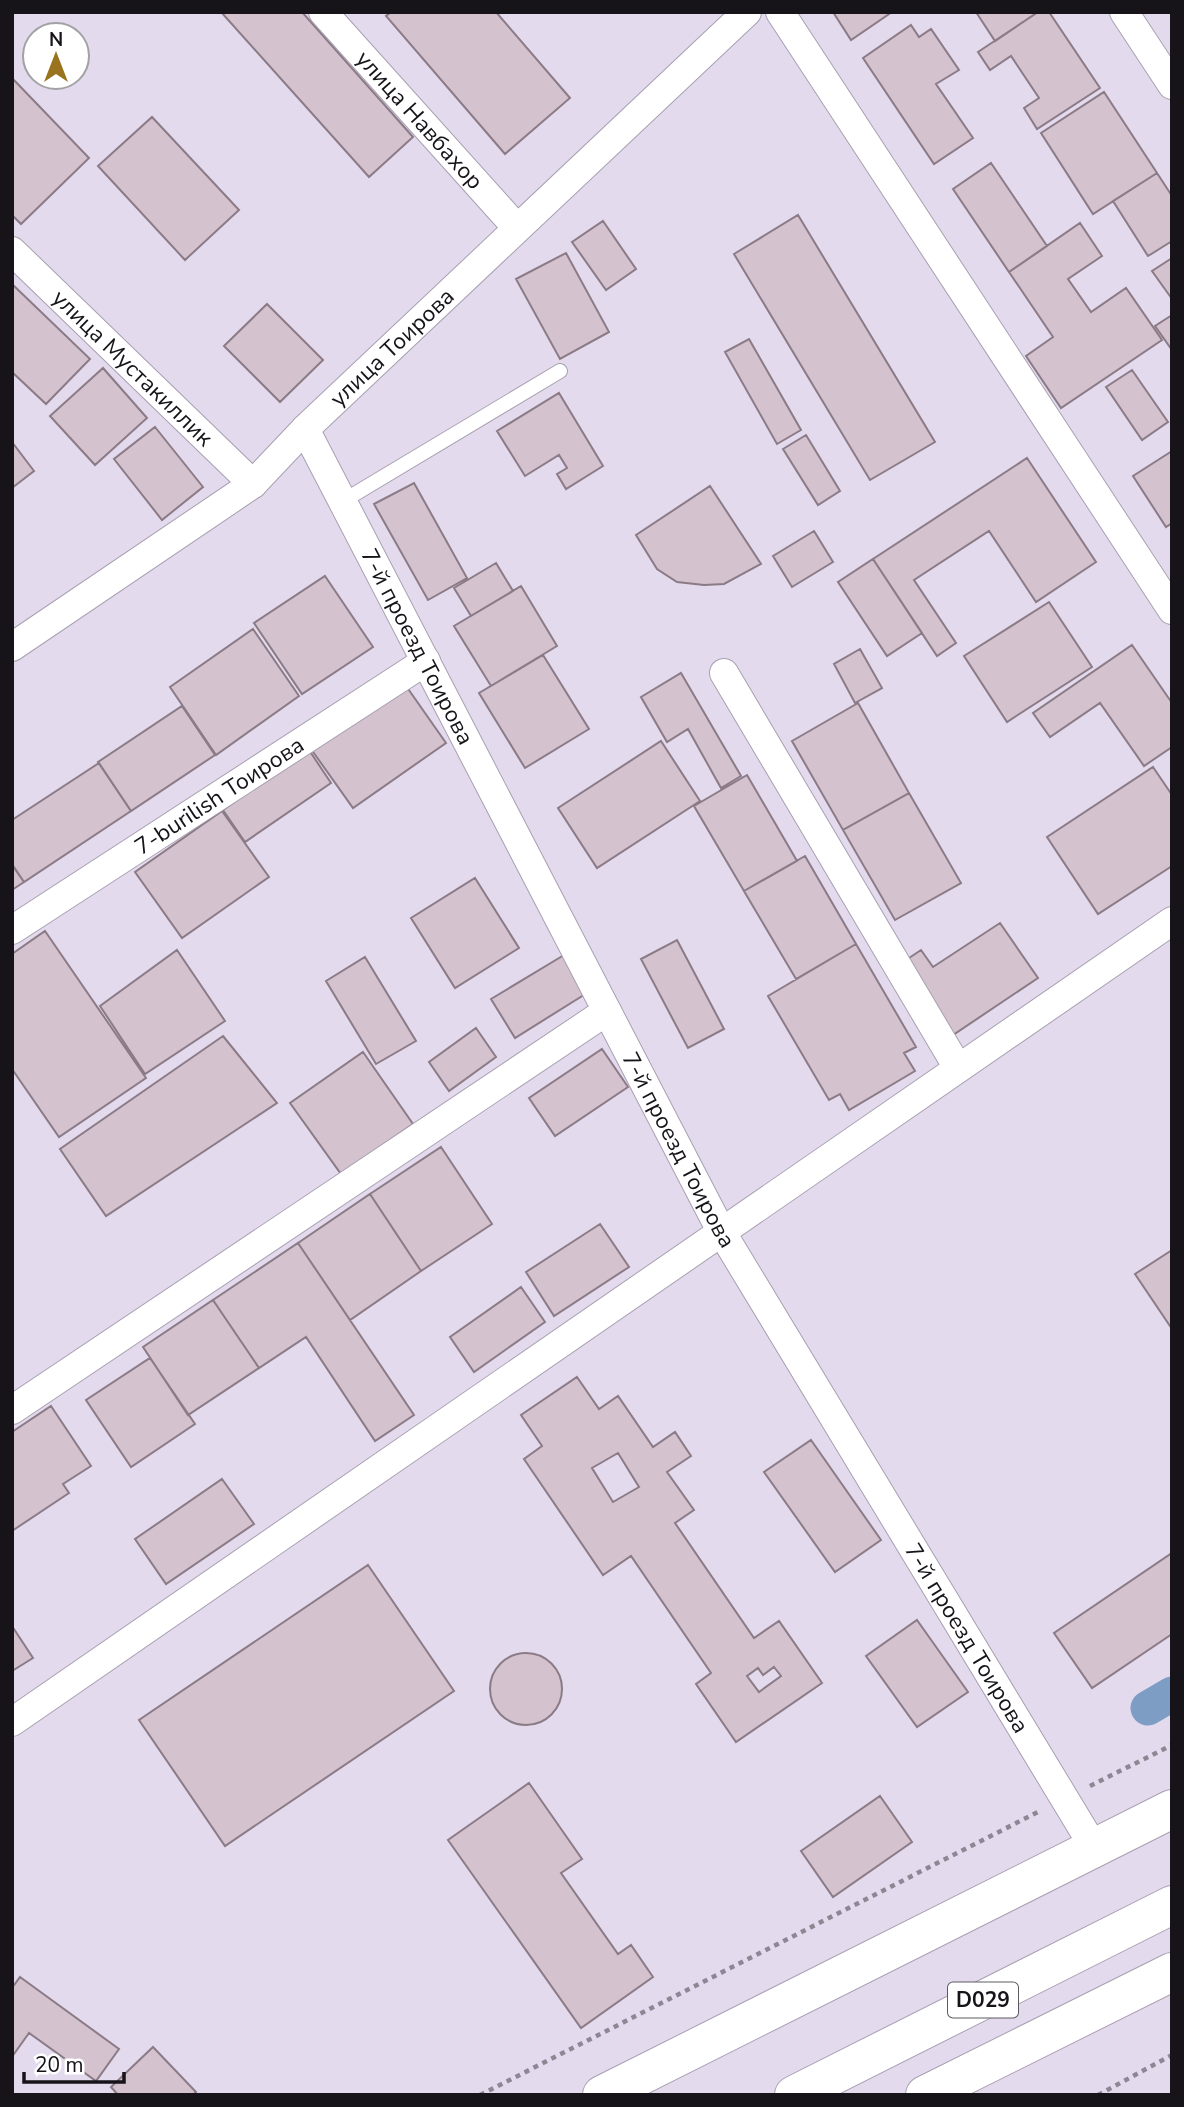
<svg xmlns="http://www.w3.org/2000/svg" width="1184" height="2107" font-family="'Nunito Sans',sans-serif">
	<rect width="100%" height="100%" fill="#e4daed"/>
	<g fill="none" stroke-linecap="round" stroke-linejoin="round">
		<path stroke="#7d9dc4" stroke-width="35" d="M1148,1708l24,-14"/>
	</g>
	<path fill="#d4c2cf" stroke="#8b7b87" stroke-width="2" fill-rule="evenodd" d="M221,12h81l111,125 -44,40z
		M391,12h105l74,86 -65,56 -119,-138z
		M833,12h59l-41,28z
		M976,12h62l-43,29z
		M1038,12h11l51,76 -63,41 -13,-21 15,-10 -28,-42 -21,14 -12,-18z
		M911,25l8,12 12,-8 28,41 -23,14 37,54 -39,26 -71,-106z
		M12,78l77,80 -68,66 -9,-9z
		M1104,92l53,81 -64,41 -52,-81z
		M152,117l87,93 -54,50 -87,-94z
		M991,163l56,83 -38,26 -56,-83z
		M1157,173l15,23v45l-24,15 -35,-55z
		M798,215l137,227 -65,38 -136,-226z
		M603,221l33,48 -30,21 -34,-48z
		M1080,223l22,33 -34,23 23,33 35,-24 36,52 -101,68 -35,-52 27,-19 -44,-65z
		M566,253l43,79 -49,27 -44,-80z
		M1172,258v41l-20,-28z
		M12,284l78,75 -44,45 -34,-32z
		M267,304l56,56 -43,42 -56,-56z
		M1172,315v35l-17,-24z
		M749,339l52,91 -24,14 -52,-92z
		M103,368l44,50 -52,47 -45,-49z
		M1132,370l36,52 -26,18 -36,-53z
		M559,393l44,73 -37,23 -9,-15 10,-6 -8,-13 -34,21 -28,-45z
		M155,427l48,60 -41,33 -48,-61z
		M806,435l34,56 -22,14 -35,-56z
		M12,442l22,29 -22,17z
		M1172,451v72l-6,4 -33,-51z
		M1027,458l69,104 -60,40 -47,-71 -75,49 42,63 -19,13 -64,-97z
		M414,483l53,95 -39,22 -54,-96z
		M710,486l51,78 -37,20 -20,1 -27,-3 -20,-13 -21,-34z
		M814,531l19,31 -41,25 -19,-31z
		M873,559l49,74 -35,23 -49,-74z
		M496,563l17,28 -42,25 -17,-28z
		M325,576l48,71 -71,47 -48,-71z
		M521,586l36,60 -66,40 -37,-60z
		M1049,602l43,65 -85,55 -43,-66z
		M253,629l46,67 -83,59 -46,-68z
		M1132,645l40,58v44l-28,19 -44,-63 -50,34 -17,-24z
		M860,649l22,39 -27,15 -21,-39z
		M543,655l46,74 -64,39 -46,-75z
		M681,673l60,103 -20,12 -33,-59 -21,13 -26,-45z
		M404,683l42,60 -93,65 -42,-59z
		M858,703l51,90 -66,37 -51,-89z
		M182,706l33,49 -84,56 -33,-49z
		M661,741l39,60 -103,67 -39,-60z
		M309,750l22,33 -86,59 -22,-32z
		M99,763l32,48 -107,71 -12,-18v-44z
		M1153,767l19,28v71l-74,48 -51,-77z
		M747,775l50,86 -53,30 -50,-85z
		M909,793l52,90 -66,37 -52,-90z
		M222,811l47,66 -87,61 -47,-66z
		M805,856l51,88 -60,35 -52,-88z
		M12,865l12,17 -12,8z
		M475,878l44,70 -64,40 -44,-70z
		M1000,923l38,55 -88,59 -50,-73 21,-14 12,17z
		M45,931l101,147 -87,59 -47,-68v-115z
		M677,940l47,89 -36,19 -47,-89z
		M856,944l60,103 -12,6 11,18 -66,39 -9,-16 -11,6 -61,-104z
		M177,950l48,71 -80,53 -45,-68z
		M564,955l23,38 -72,45 -24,-39z
		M365,957l51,84 -40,23 -50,-83z
		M476,1028l20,29 -47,34 -20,-29z
		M223,1036l54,67 -171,113 -46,-67z
		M602,1049l26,38 -73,49 -26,-38z
		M363,1052l50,72 -72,50 -51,-71z
		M441,1147l51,77 -71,47 -51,-77z
		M370,1194l51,77 -71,49 -52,-77z
		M600,1224l29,43 -75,49 -28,-44z
		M298,1243l116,172 -39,26 -69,-104 -47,31 -46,-68z
		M1172,1250v79l-37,-55z
		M521,1287l24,35 -71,50 -24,-35z
		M213,1300l46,68 -71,47 -45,-68z
		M150,1358l45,66 -64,43 -45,-67z
		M577,1377l22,32 19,-13 35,51 22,-15 16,24 -24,16 27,38 -19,13 79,115 25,-17 43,62 -86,59 -40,-58 15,-11 -80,-117 -28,19 -79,-116 18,-13 -21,-31zM618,1453l21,34 -26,15 -21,-34zM774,1667l7,9 -22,16 -12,-16 11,-8 5,7z
		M51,1406l40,60 -28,18 6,9 -57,38v-99z
		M811,1440l70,100 -46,32 -71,-100z
		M222,1479l32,45 -88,60 -31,-45z
		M1172,1553v81l-80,54 -38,-55z
		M368,1565l86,126 -229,155 -86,-126z
		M917,1620l51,72 -51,35 -51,-71z
		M12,1626l21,32 -21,13z
		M490 1689a36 36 0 1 1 72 0a36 36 0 1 1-72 0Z
		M529,1783l53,76 -21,14 57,81 13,-9 22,32 -72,51 -133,-188z
		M880,1796l32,46 -79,55 -32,-46z
		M20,1977l99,72 -23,32 -67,-48 -15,21 -2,-2v-64z
		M153,2047l43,45 -3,3h-75l-7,-8z"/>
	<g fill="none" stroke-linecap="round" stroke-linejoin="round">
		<g stroke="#a8a0b1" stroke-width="16">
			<path id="service" d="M343,501l217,-130"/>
		</g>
		<g stroke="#a8a0b1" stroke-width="30">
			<g id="minor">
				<path id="s1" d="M323,12l194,216"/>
				<path d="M780,12l392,598"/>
				<path d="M1124,12l48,73"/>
				<path id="s2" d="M12,251l241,233"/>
				<path id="s3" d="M305,429l416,802 374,618"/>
				<path id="s4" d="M12,647l241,-163 52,-55 442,-417"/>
				<path d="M724,673l234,395"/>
				<path id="s5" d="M12,930l414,-269"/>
				<path d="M12,1410l595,-399"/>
				<path d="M12,1722l1160,-801"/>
			</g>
		</g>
		<g stroke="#a8a0b1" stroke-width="40">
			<path id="secondary" d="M602,2095l570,-286"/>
		</g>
		<g stroke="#a8a0b1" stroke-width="40">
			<path id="trunk" d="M794,2095l378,-190
				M925,2095l247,-123"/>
		</g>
		<path stroke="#8d8693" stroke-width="4.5" stroke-dasharray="5 5" stroke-linecap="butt" d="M1090,1786l82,-41
			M480,2095l558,-283
			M1098,2095l74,-40"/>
		<use href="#service" stroke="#fff" stroke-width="14"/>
		<use href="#minor" stroke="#fff" stroke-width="28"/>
		<use href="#secondary" stroke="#fff" stroke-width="38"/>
		<use href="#trunk" stroke="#fff" stroke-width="38"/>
	</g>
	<g text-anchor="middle" stroke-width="5" stroke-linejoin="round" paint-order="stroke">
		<rect fill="#fff" stroke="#5c5a5e" stroke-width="2" x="948" y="1982.5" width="70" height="35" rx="5"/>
		<g font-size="21" font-weight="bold" fill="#161319">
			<text x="983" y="2007">D029</text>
		</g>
		<g font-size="23" fill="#161319" stroke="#fff">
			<text dy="8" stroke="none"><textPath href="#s1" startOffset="145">улица Навбахор</textPath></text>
			<text dy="8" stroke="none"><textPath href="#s4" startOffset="486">улица Тоирова</textPath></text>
			<text dy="8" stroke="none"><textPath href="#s2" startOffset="168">улица Мустакиллик</textPath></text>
			<text dy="8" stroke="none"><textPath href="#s3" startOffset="245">7-й проезд Тоирова</textPath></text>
			<text dy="8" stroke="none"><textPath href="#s5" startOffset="247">7-burilish Тоирова</textPath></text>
			<text dy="8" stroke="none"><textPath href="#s3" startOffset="812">7-й проезд Тоирова</textPath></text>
			<text dy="8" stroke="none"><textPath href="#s3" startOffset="1379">7-й проезд Тоирова</textPath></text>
		</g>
	</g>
	<rect width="1184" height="2107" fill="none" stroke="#161319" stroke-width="28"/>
	<g transform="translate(56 56)"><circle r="33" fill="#ffffff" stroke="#a2a1a3" stroke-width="2"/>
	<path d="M0-5L12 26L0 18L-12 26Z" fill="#99731e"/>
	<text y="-10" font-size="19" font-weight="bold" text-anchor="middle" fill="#161319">N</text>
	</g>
	<path d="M24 2072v10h100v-10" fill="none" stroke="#161319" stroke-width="3.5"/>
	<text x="35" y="2072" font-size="21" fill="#161319" stroke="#ffffff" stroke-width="5" paint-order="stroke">20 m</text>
</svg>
